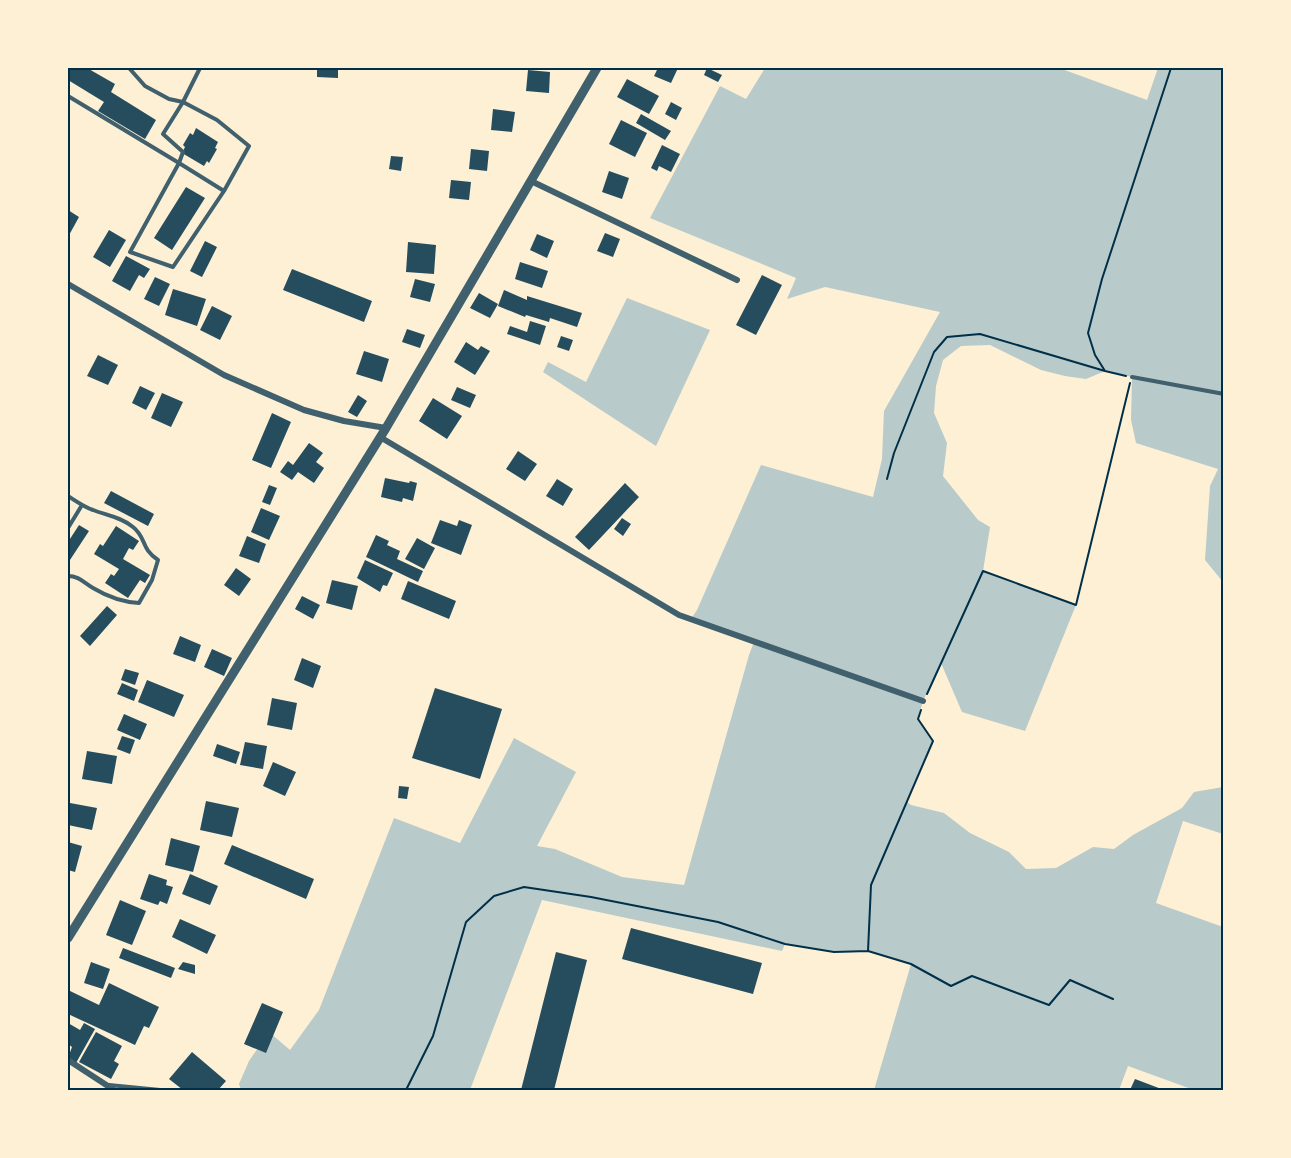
<svg xmlns="http://www.w3.org/2000/svg" width="1291" height="1158" font-family="'PT Sans Narrow',sans-serif">
	<rect width="100%" height="100%" fill="#fdf0d5"/>
	<path fill="#b9caca" d="M765,68h294l88,32 11,-32h65v514l-18,-22 5,-74 8,-17 -82,-26 -5,-23 1,-43 -27,-6 -19,8 -21,-3 -24,-6 -51,-25 -29,1 -18,14 -7,26 -2,27 13,30 -4,33 35,44 12,7 -7,44 93,34 -51,126 -63,-19 -21,-49 -18,38 -5,17 15,23 -26,61 4,3 33,8 26,20 39,19 17,17 30,-1 37,-21 21,2 19,-14 49,-27 12,-16 29,-5v47l-40,-13 -27,82 67,24v163h-29l-66,-24 -9,24h-245l37,-126 -43,-13 -34,1 -49,-8 -3,7 -240,-51 -72,190h-229l-2,-6 10,-23 20,-29 21,18 29,-40 75,-192 66,25 54,-105 62,34 -39,74 18,3 67,28 62,8 65,-230 5,-13 -63,-23 6,-9 64,-145 112,32 9,-38 2,-48 56,-99 -115,-25 -38,12 9,-21 -146,-60 70,-132 26,13z
		M627,298l83,32 -54,116 -113,-74 5,-10 38,20z"/>
	<path fill="#264d5e" d="M68,68h19l28,16 -4,8 45,28 -11,19 -47,-28 6,-9 -36,-22z
		M317,68h21v10l-21,-1z
		M658,68h20l-7,15 -17,-7z
		M707,68l15,7 -4,7 -14,-7z
		M528,70l22,2 -1,21 -23,-2z
		M627,79l32,17 -10,18 -32,-17z
		M671,102l11,6 -6,12 -11,-6z
		M493,109l22,3 -3,20 -21,-2z
		M641,114l30,17 -6,9 -29,-17z
		M621,120l26,13 -12,24 -26,-13z
		M196,128l22,14 -3,6 2,1 -8,14 -2,-2 -3,5 -22,-13 3,-6 -2,-2 7,-12 3,2z
		M662,145l18,9 -9,18 -12,-6 -2,5 -6,-3z
		M471,149l18,2 -2,20 -18,-2z
		M391,156l12,1 -2,14 -12,-2z
		M609,171l20,7 -7,21 -20,-7z
		M451,180l20,2 -2,18 -20,-2z
		M186,187l19,11 -33,52 -18,-12z
		M68,210l11,7 -11,20z
		M109,230l17,10 -16,27 -17,-10z
		M605,233l15,6 -7,18 -16,-6z
		M537,234l17,7 -7,17 -17,-8z
		M205,241l12,6 -15,30 -12,-6z
		M408,242l28,3 -2,29 -28,-2z
		M126,256l24,13 -6,9 -5,-3 -9,16 -18,-10z
		M520,262l28,9 -6,17 -27,-9z
		M292,269l80,32 -8,21 -81,-32z
		M762,275l20,10 -26,50 -20,-10z
		M155,277l15,7 -11,22 -15,-7z
		M415,279l20,5 -5,18 -20,-5z
		M173,289l33,10 -9,27 -32,-11z
		M504,290l23,10v-4l55,17 -5,14 -27,-9 -1,4 -23,-7 -1,2 -27,-11z
		M479,293l19,11 -8,14 -20,-10z
		M212,306l20,10 -12,24 -20,-10z
		M530,321l16,5 -6,19 -33,-11 3,-8 17,6z
		M407,329l18,6 -5,13 -18,-6z
		M561,336l12,4 -4,11 -12,-4z
		M466,342l12,8 3,-4 9,5 -15,24 -21,-13z
		M364,351l25,8 -7,23 -26,-8z
		M98,355l20,10 -10,20 -21,-9z
		M140,386l15,7 -9,17 -14,-7z
		M457,387l19,8 -6,13 -19,-8z
		M162,393l21,9 -12,25 -20,-9z
		M358,395l9,6 -10,16 -9,-5z
		M433,398l29,18 -15,23 -28,-18z
		M272,413l19,9 -20,46 -19,-8z
		M309,443l14,10 -7,9 8,6 -10,15 -16,-11 -6,8 -12,-8 8,-11 5,4z
		M518,451l19,13 -12,17 -19,-12z
		M385,478l24,5 1,-2 7,2 -4,18 -10,-3 -1,4 -21,-5z
		M557,479l16,10 -10,17 -17,-10z
		M625,483l14,14 -50,53 -14,-13z
		M269,485l8,3 -7,17 -8,-3z
		M111,491l43,23 -6,12 -44,-23z
		M261,508l19,8 -11,24 -18,-8z
		M622,518l9,6 -8,12 -9,-7z
		M440,520l17,6 2,-6 13,5 -11,30 -30,-12z
		M79,525l10,6 -21,32v-21z
		M116,526l23,15 -6,9 -4,-2 -6,11 27,16 -5,8 -5,-3 -12,18 -23,-15 6,-9 3,2 5,-7 -25,-15 6,-10 3,2z
		M376,535l13,6 -2,4 13,6 -3,8 26,12 -5,11 -52,-25z
		M247,536l19,8 -7,19 -20,-7z
		M417,538l18,10 -11,21 -19,-10z
		M365,560l28,13 -6,13 -4,-1 -3,7 -23,-14z
		M236,568l15,11 -12,17 -15,-11z
		M332,580l26,6 -6,24 -26,-7z
		M408,581l48,20 -7,18 -48,-20z
		M302,596l18,9 -7,14 -18,-10z
		M107,606l10,9 -27,31 -10,-10z
		M180,636l21,9 -6,17 -22,-8z
		M212,649l20,9 -8,18 -20,-9z
		M302,658l19,8 -8,22 -19,-8z
		M125,669l14,4 -4,12 -14,-5z
		M147,680l37,15 -10,22 -36,-15z
		M122,683l16,7 -4,11 -17,-7z
		M435,688l67,21 -22,70 -68,-21z
		M272,698l25,5 -5,27 -25,-5z
		M124,714l23,10 -7,16 -23,-10z
		M122,736l13,4 -5,14 -13,-5z
		M245,742l22,4 -4,23 -23,-4z
		M217,744l23,8 -4,12 -23,-8z
		M87,751l30,5 -5,28 -30,-5z
		M273,762l23,10 -11,24 -22,-10z
		M399,786l10,1 -2,12 -9,-1z
		M206,801l33,7 -7,29 -32,-7z
		M70,803l27,5 -5,22 -24,-5z
		M171,838l29,8 -7,26 -28,-7z
		M68,842l14,4 -7,26 -7,-2z
		M232,845l82,34 -8,20 -82,-35z
		M149,874l18,6 -1,5 7,2 -6,17 -7,-3 -2,4 -18,-6z
		M190,874l28,12 -8,19 -28,-11z
		M120,900l26,11 -14,34 -26,-10z
		M180,919l36,16 -9,19 -35,-17z
		M631,928l131,35 -9,31 -131,-35z
		M123,948l52,20 -4,10 -52,-20z
		M556,952l31,8 -33,130h-33z
		M91,962l19,7 -7,20 -19,-6z
		M183,962l12,3v9l-17,-5z
		M109,983l50,24 -10,21 -5,-2 -9,19 -67,-31v-24l31,15z
		M262,1003l21,9 -17,41 -22,-9z
		M68,1023l12,7 4,-7 11,6 -19,34 -8,-5 4,-11 -4,-3z
		M96,1032l26,14 -8,15 5,3 -8,15 -32,-17z
		M192,1052l34,29 -8,9h-35l-14,-11z
		M1135,1079l29,11h-34z"/>
	<g fill="none" stroke-linecap="round" stroke-linejoin="round">
		<path stroke="#003049" stroke-width="2" d="M1126,376l-21,-5 -10,-16 -7,-22 14,-54 69,-211
			M887,479l7,-26 40,-101 13,-15 33,-3 125,37
			M927,694l56,-123 93,34 54,-222
			M868,951l43,13 40,22 21,-10 77,29 21,-25 43,19
			M406,1090l27,-54 33,-114 28,-26 30,-9 67,10 127,25 67,22 49,8 34,-1 3,-66 62,-144 -15,-22 3,-9"/>
		<path stroke="#3f606c" stroke-width="4" d="M129,68l16,18 24,13 14,3 34,18 32,26 -25,45
			M68,96l111,67 -49,89 43,15 51,-76 -45,-28 4,-11 -20,-18 20,-32 17,-34
			M1132,377l92,17
			M68,496c8,5 16,11 25,14 13,5 28,7 40,17 14,11 7,21 25,33l-6,20 -13,23c-17,-1 -31,-6 -46,-15 -9,-5 -14,-12 -25,-12
			M68,528l14,-23
			M109,1085l51,5"/>
		<path stroke="#3f606c" stroke-width="6" d="M531,181l206,99
			M68,284l156,91 80,35 40,11 42,7
			M380,437l299,178 244,86
			M68,1060l46,30"/>
		<path stroke="#3f606c" stroke-width="9" d="M68,938l318,-510 211,-360"/>
	</g>
	<rect width="1291" height="1158" fill="none" stroke="#fdf0d5" stroke-width="138"/>
	<rect x="69" y="69" width="1153" height="1020" fill="none" stroke="#003049" stroke-width="2"/>
</svg>
